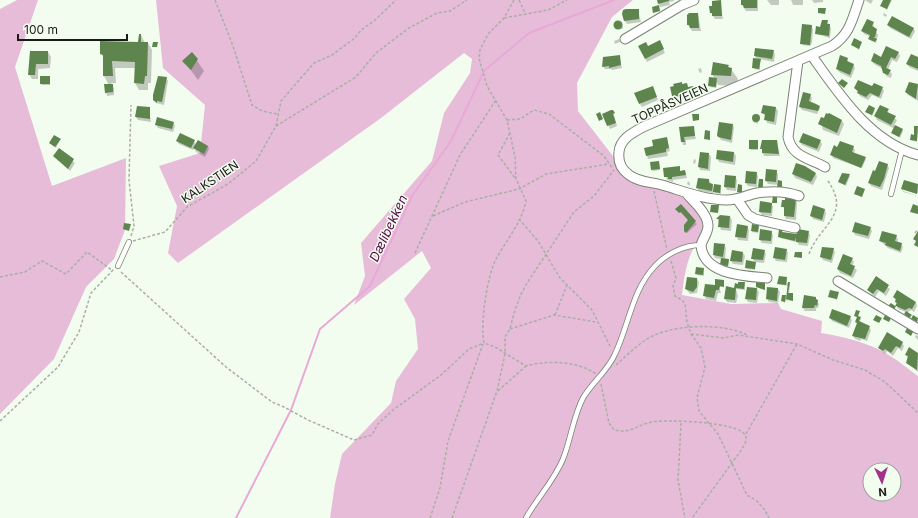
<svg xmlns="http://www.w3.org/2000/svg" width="918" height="518" font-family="Inter,sans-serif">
	<rect width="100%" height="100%" fill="#f3fdef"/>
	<path fill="#e7bcd9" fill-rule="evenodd" d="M17,0h21l-23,67 37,119 74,-28 -1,72 -11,29 -28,28 -32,72 -54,55v-405z
		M156,0h477l-21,17 -35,66 1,28 38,49 21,23 41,11 9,6 17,18v15c-17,20 -19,38 -22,62l49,9 47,-1 3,6 41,12 -1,12c23,4 46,9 66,21 11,6 21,15 31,22v142h-588l5,-34 7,-30 49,-51 5,-22 22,-32 -3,-30 -11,-20 27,-31 -9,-17 -68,54 11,-29 -4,-33 71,-82 12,-48 26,-40 2,-14 -8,-6 -83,65 -203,145 -10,-10 9,-47 -18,-40 41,-13 5,-48 -42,-37zM870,470h24v24h-24z"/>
	<path fill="#0003" d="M658,0h16v1l-5,1 1,3 -10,2z
		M742,0h16v11h-12l-4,-6z
		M767,0h12v5h-8z
		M791,0h12v5h-10z
		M812,0h11v2l-9,1z
		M865,0h8l-2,4z
		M884,0h8l-5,10 -6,-4z
		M720,2l3,17h-8l-4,-6 -1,-6z
		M638,10l3,12 -14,2 -4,-6z
		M884,13l3,2 -1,2 -3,-2z
		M698,14l3,17h-9l-4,-6z
		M827,21l4,7 -1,10 -13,-4z
		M615,22h7l1,7 -8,-1z
		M873,23l1,5 4,7 -2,8 -6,-3 1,-3 -7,-3 -2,-3z
		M888,25l25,3 2,3 -4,8 -21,-11z
		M811,26l2,3 -1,14 -2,3 -8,-1z
		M141,35l4,8h3l4,7 -1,33h-3v7h-9l-4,-7 1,-15h-21l1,15h-5l3,5v7l-7,1 -1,-4 3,-7 -5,-9v-18l-3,-5 38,-10z
		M619,39l1,3 -5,2 -1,-3z
		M659,41l6,12 -18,9 -7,-15h8z
		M861,43l-2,7 -7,-5z
		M773,51l2,3 -1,8 -14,-3v11l-6,-1 3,-9 -2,-4z
		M31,52h17l3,5 -1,11 -12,1v10h-6l-3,-5z
		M898,52l2,4 -3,6 -5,-2 -4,10 4,4 -1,4 -5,-2 -3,-7 -9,-5 -2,-3z
		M192,53l12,18 -6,9 -14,-19z
		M619,56l3,12 -10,2 -1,-1h-6l-2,-3z
		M847,59l2,4 4,1 2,4 -4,10 -12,-6 -2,-4z
		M918,59v12l-9,-4 -2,-3z
		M724,64l7,5 7,10 -2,7 -18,-1 -1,-3 -1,6 -6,-1 5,-8 -3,-5z
		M701,68l1,4 -2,1 -2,-4z
		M166,78l2,3 -4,24 -8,-2 -2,-3z
		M50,79v6h-8l-1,-1z
		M681,83l7,5 4,-1 2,6 5,-4 2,7 -6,1 -1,-3 -11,3 1,2 -4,1 -1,-2 -4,1 -2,-3z
		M918,85v16l-10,-6 -2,-3z
		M855,88h27l2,3 -3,8 -9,-4 -4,5 -8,-4z
		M654,90l4,10 -16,7 -2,-3z
		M810,95l2,3 -1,4 6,2 3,4 -3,6 -15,-4 -2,-3z
		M869,106l6,4 -3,6 -6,-4z
		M149,108l2,14 -13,-2 -2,-3z
		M776,108l2,3 -2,14 -9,-2 -1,-7 -4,-3z
		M888,110l1,4 8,6 -3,6 9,5 -3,7 -7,-5 2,-4 -18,-9 -2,-4z
		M613,111l4,15 -7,3 -7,-15z
		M755,115l3,1v8l-5,-2z
		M842,121l2,3 -5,12 -16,-6 -1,-4z
		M173,122l2,4 -2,6 -15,-4 -2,-3z
		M733,125l1,3 -2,15 -11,-3 -2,-3z
		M693,127l3,12 -10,1v5h-3l-3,-17z
		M917,127h1l-1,15 -6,-2 3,-4z
		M667,138l3,13 -3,1 1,4 -20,3 -3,-10 9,-2z
		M60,140l-4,8 -6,-5z
		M177,141h17l2,4 12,1 1,3 -4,8 -9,-5 -2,-4 -1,2 -14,-6z
		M757,141l1,9h-7l-1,-1z
		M763,141h13l4,15h-16l-1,-3z
		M820,141l2,3 -3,8 -17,-7 -2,-3z
		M853,147l2,3 -1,4 12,5 -4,9 -29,-10 -1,-3 6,-7z
		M59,150l16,13 -5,8 -16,-15z
		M734,153l2,3 -1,9 -16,-3 -2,-4z
		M709,154l2,3 -1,14 -10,-1 -1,-3z
		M694,159l2,1 -1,4 -2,-1z
		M659,163l1,7 -7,1 -1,-1z
		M887,164l2,4 -7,22 -11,-4 -2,-3 7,-10z
		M679,168l2,4 4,-1 2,7 -14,2v2l-6,-2 -3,-11z
		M767,170l9,1 2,3v8h3l2,7 -5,-4 -10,-1 -2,-3z
		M756,173l2,3 -1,11 -9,-1 -2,-3z
		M793,174h23l1,3 -4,8 -18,-7z
		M843,174l7,2 -4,10 -7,-4z
		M735,177l2,3 -1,11 -9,-1 -2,-3z
		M709,180l6,9 6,-3v8l-6,-1 -1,-2 -1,2 -14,-2 -2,-3z
		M688,181l2,2v3l-3,-2z
		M904,181l14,4v8l-15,-4v2l15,5 -15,-4 -1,-3z
		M795,199l2,4 -1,17 -10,-1 -1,-3v-8l-3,-1z
		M771,203l2,4 -1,9 -10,-1 -2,-3z
		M677,209l20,15 -10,9 -2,-3 4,-9z
		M825,210l1,3 -2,9 -11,-3 -2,-3z
		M717,217h13l2,3 -1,11 -10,-1z
		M747,226l2,4 -1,11 -10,-1 -1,-4z
		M759,226l-1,7 -6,-1v-1z
		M870,227l2,4 -3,8 -14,-4 -1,-3z
		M782,231l1,2 15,2 10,-3 2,3 -2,11 -9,-1 -3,-5v2l-16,-4z
		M771,232l2,3 -1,9 -10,-1 -2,-3z
		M896,236l2,3 -1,4 4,1 2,3 -2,6 -13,-5 -8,-7z
		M724,245l2,3 -1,11 4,2 -1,6 -6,-1v-7l-7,-1 -1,-3z
		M833,249l2,3 -3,11 -9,-3 -2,-3z
		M786,250l2,3 -1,9 -11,-1 -2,-4z
		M764,251l2,3 -2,9 -9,-1v8l-8,-1 -1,-2 9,-5 -3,-4z
		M743,253l2,3 -2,9 -10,-1 -2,-3z
		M852,259l2,3 -2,4 5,4 -4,8 -13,-5 -2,-4z
		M704,269v7l-7,-1 -1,-1z
		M876,277l14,12 -4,7 -7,-5 -4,6 -7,-7z
		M787,278v5l3,1 -1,10 4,2v5l-8,-1v3l-3,-2v-5l5,1 1,-11 -9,-2z
		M697,279l2,3 -2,11 -7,1 -4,-5z
		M724,281v6h-5l2,6h-3l-2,8 -10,-2 -1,-3z
		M736,284h9v6l-9,-1 2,7 -2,7 -9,-1 -2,-3 10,-10z
		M757,289l2,3 -2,11 -9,-1 -2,-3z
		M778,289l2,3 -2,11 -9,-1 -2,-3z
		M838,293l-1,7 -8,-3z
		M894,297l22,6 1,3 -3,6 -3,-2 -4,3 5,5 1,-1 5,3 -1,3 -6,-6 -1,2 -5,-3 1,-4 -8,-3z
		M815,298l4,6 -1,4h-2v3h-11l-2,-3z
		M859,312l-1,5 3,2 -2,4 10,4 2,3 -4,11 -6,-2v2l-6,-2 -2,-3 5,-12 -2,-2 2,-4 -3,-3z
		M850,317l2,3 -3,8 -17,-7 -2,-3z
		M916,335l2,1v4l-3,-3z
		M902,343l2,3 -2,5 -4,-3 -5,8 -6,-5 -2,3 -6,-6z
		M910,349l8,5v18l-11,-9 1,-5 -2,-3z"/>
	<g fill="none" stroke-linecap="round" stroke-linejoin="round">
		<path stroke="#e8a9d6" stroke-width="2" d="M236,518l55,-108 29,-81 50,-43 42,-90 39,-55 33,-70 45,-38 85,-33"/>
	</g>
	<path fill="#5d854d" d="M657,0h12v1l-11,3z
		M721,0l1,16h-10v-3h-2l-1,-7h3v-5z
		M741,0h16v8h-13l-1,-3h-2z
		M883,0h8l-4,9 -7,-3z
		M659,5l1,6 -7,2 -1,-6z
		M818,8h8l-1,6 -7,-1z
		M626,9h13v10l-15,2 -2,-7 1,-4z
		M689,13h9l1,15h-9l-1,-3h-2v-10z
		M892,16l22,12 -5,9 -22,-12z
		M867,19l7,3 -2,4 5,3 -2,8h-2l4,2 -2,3 -7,-3 2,-4 -9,-4z
		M822,20h6l-1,4h3l-1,12 -14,-2 1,-8 4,1z
		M613.5 25a4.5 4.5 0 1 1 9 0a4.5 4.5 0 1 1-9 0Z
		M802,24l10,1 -2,20 -10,-1z
		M139,34h2v8h7l-1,34h-2l-1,8 -10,-1 1,-21 -23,-1 1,15h-10v-21l-3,-1v-13l38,1z
		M854,38l8,4 -3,7 -8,-4z
		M660,40l4,9 -19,10 -7,-13 8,-4 2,4z
		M153,42h5l-1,5h-5z
		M886,46l13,6 -4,7 -4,-2 -5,11 5,2 -3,5 -5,-2 -2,-7 -10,-5 3,-8 7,4z
		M755,48l19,2 -2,9 -18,-3z
		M30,51h18v13h-12l-1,11h-7z
		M192,52l6,7 -7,11 -9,-9z
		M911,54l7,3v12l-12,-5z
		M620,55l1,10 -12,3v-2l-7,1 1,-10z
		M840,55l8,3 -1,3 7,3 -4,11 -14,-6z
		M753,58l8,1 -2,10 -7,-1z
		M713,62l16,3 -1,2 4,1 -1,8 -20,-1z
		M40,76h10v8h-10z
		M158,76l9,1 -5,25 -5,-1v2l-4,-3v-5z
		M709,77l8,1 -1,9 -8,-1z
		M842,79l6,4 -4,5 -6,-5z
		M858,80l14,6 2,-3 9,4 -4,10 -9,-4 -4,4 -9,-4 1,-2 -4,-3z
		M682,82v2l5,-1 1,4 5,-1 1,3 -12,4 1,3h-11l-2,-9 4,-1 -1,-2z
		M909,82l9,2 -2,15 -11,-7z
		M104,84h9v8l-8,1z
		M653,86l4,11 -18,7 -5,-11z
		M699,87l2,8 -7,1 -1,-4 3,-1 -1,-3z
		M803,92l8,2 -2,7 11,5 -2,5 -19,-4z
		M763,105l13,2 -2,15 -10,-2 1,-6 -4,-1z
		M869,105l6,3 -3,7 -7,-3z
		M880,105l9,4 -2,3 9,4 -5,9 -17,-9z
		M137,106l13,1v12l-15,-2z
		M611,110h2l2,3 -2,1 3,9 -9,3 -5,-12z
		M600,112l3,7 -4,2 -3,-7z
		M826,113l2,1 1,-1 13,7 -5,13 -19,-9 3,-7 3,1z
		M692,114h7v6l-6,1z
		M752 118a4 4 0 1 1 8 0a4 4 0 1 1-8 0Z
		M157,117l17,5 -2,7 -17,-4z
		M719,122l14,2 -2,16 -13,-3 -1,-2z
		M895,125l8,4 -4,8 -8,-4z
		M694,126l1,10 -11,1 1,5h-4l-2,-15z
		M914,126h4l-1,15 -7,-1 1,-6 3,1z
		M705,130l5,1v9l-6,-1z
		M180,133l15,7 -4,8 -15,-7z
		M803,133l18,7 -4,9 -18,-7z
		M54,135l7,4 -6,8 -6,-4z
		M667,137l2,11 -3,1v3l-20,4 -2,-8 9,-2 -1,-6z
		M198,140l10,6 -4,8 -11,-6z
		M749,140h9v9h-9z
		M762,140h15l2,14 -17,-1v-4h-2z
		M840,141l14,5 -2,6 14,5 -5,11 -31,-13 4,-10 3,2z
		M59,148l15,11 -6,10 -15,-13z
		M717,150l17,2 -1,10 -17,-3z
		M700,152l9,1 -1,16 -10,-2z
		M659,161l1,8 -9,1 -1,-8z
		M879,161l9,3 -4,15 -4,8 -12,-4 5,-13 2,1z
		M796,163l9,3 11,7 -5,9 -19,-8z
		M680,166v5l5,-1 1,5 -14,2v2h-4v-2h-4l-1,-9z
		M766,169l11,1 -1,12 -11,-1z
		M746,171l11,1 -1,12 -11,-1z
		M842,173l8,1 -5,11 -7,-3z
		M725,175l11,1 -1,12 -11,-1z
		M698,178l11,1v4l4,1 -1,7 -16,-3z
		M759,179h4v8h-5z
		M778,180l4,1v7h-5z
		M904,180l14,4 -1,10 -16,-5z
		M714,184l7,1 -1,8 -7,-1z
		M738,184l4,1v7h-5z
		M857,186l8,3 -3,8 -8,-3z
		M773,195h4v8h-5z
		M785,198l11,1 -2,18 -10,-1v-9h-3l1,-7h3z
		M760,201l12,2 -1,10 -12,-1z
		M681,204l15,17 -10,12 -2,-2v-6l4,-5 -7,-8 -2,1 -4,-4z
		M913,204l5,2v8l-8,-2z
		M711,205h8l-1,8 -8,-1z
		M813,205l12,4 -3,11 -12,-4z
		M720,215l10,1 -1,12 -11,-1 1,-8h-3z
		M855,222l16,5 -3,9 -16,-4z
		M124,223l7,1 -2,7 -6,-2z
		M737,224l11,2 -2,12 -11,-1z
		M752,224l7,1 -1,7 -7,-1z
		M760,229l12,2 -1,10 -12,-1z
		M779,229l4,1 -1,2 15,2 1,-5 11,2 -2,12 -11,-1v-5l-1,4 -17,-4z
		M882,231l15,4 -2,6 7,2 -2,8 -15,-6 1,-2 -7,-2z
		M918,231v16l-4,-2 2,-4 -3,-2z
		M714,243l11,1 -2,13 -10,-2z
		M775,247l12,2 -2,11 -12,-2z
		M822,247l12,1 -3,12 -11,-3z
		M753,248l12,2 -2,10 -12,-1z
		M732,250l11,2 -1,10 -12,-1z
		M795,252h7v6l-8,-1z
		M843,254l10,4 -3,6 5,2 -4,10 -14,-7z
		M721,258l8,1 -1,7 -8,-1z
		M746,260l10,2 -1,7 -10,-1z
		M696,267l8,1 -1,7 -8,-1z
		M779,276l8,1 -1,8 -9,-1z
		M876,276l13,9 -5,8 -7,-4 -4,5 -6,-4z
		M687,277l10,1v9l-4,5 -8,-3z
		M715,279l9,1v7l-4,-1 -1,4h-3l-2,8 -11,-2 2,-12 10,1z
		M738,282h7l-1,7 -8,-1 -1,12 -11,-1 2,-13 8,2 1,-5 3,1z
		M756,282l9,1v7l-9,-3z
		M788,282h2l-2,11h5v8l-7,-2z
		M747,287l10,1 -1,12 -11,-1z
		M767,287l11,1 -1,13 -11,-2z
		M830,290l9,2 -2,7 -9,-2z
		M897,290l19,12 -4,7 -3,-1 -4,2 -9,-4 -2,4 -6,-4 3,-3 4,3 2,-3 -2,-1 1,-3 -3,-2z
		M782,295h4l-1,7 -4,-1z
		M804,295l12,2v2l2,1 -1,6 -2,-1 -1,3h-12z
		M832,309l19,7 -4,10 -18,-8z
		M856,310l4,1 -2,5 3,1 -2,4 11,5 -5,13 -13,-3 5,-13 -2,-1 2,-5 -3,-1z
		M906,311l6,4 -3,3 -5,-4z
		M876,315l6,3 -3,5 -6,-3z
		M885,315l6,3 -2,4 -6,-3z
		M913,315l5,3 -1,4 -6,-3z
		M907,328l6,4 -2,4 -6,-4z
		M887,332l16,10 -3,6 -4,-2 -5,7 -6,-4 -2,2 -5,-3z
		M909,347l9,6 -1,17 -11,-7 2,-7 -3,-1z"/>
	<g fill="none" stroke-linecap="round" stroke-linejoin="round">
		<g stroke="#7b8377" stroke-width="6">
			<path id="lane" d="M891,194l11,-44
				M118,266l11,-24
				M526,518c11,-20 28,-37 37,-59 8,-20 10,-42 20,-61 9,-16 25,-27 32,-44 14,-29 17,-64 40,-88 11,-12 29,-21 46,-21"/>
		</g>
		<g stroke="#7b8377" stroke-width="11">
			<path id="street" d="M625,39l57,-34 12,-5
				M812,56c27,38 58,86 106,99
				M798,61l-10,76c4,20 21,21 37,30
				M687,194c7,8 21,20 21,32 0,7 -5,12 -7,19 2,30 44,31 66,33
				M799,196c-13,-5 -29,-5 -42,-3 -10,2 -19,7 -30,7 -23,0 -44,-9 -65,-15 -11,-3 -25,-3 -34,-11 -7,-5 -10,-13 -9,-22 1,-13 13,-19 24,-25l189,-81c18,-12 20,-26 27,-46
				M737,199l11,16 7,4 40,9
				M838,281l80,48"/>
		</g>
		<path stroke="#a8afa4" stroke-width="1.5" stroke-dasharray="3 2" stroke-linecap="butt" d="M215,0l18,46 19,59 10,6 15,3
			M514,0l-10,18 -16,16 -8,16 -1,8 8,28 20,34 8,37 1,22 10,22c-4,21 -20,40 -30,58 -9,17 -16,66 -12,84l11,4 31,19c21,-6 52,-5 70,8
			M519,0l7,15
			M504,18l44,-8 19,-10
			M507,120l13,-1 14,-9 15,4 55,42 9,13
			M276,126l80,-49 20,-24 33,-25 28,-15 13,-2 17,-11
			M510,133l-12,22 17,23
			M654,191l13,59
			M433,216l32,-14 54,-13 27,-15 63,-10
			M519,219l19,22 22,37 32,32 19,38
			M915,233l3,-4
			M131,236l3,-10 -5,-46 2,-75
			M133,241l32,-9 22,-25 41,-23 28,-23 20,-35 5,-25 33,-38 18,-8 23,-17 6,-8 13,-9 22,-21
			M415,253l45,-98 36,-55
			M809,254c10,-29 43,-38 19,-73
			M671,261l5,17 -3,8 2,10 7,4 3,4 2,18 4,12 10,14 4,19 -8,31 2,13 19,23 29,61 10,6 8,9 4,8
			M121,272l105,95 46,35 12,5 24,13 46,20 18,-5 6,-11 15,-14 48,-35 28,-26 15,-6
			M0,277l25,-5 17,-11 24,13 21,-22 26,19
			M555,315l12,-30
			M510,329l44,-14 42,7
			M691,334l32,4 15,-3 59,9 36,16 32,10 20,12 33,31
			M616,365c9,-8 18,-17 28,-24 23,-17 78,-19 103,-6
			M601,384l8,39 5,7c18,4 22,-5 38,-8 14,-3 88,0 93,13 3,5 -1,10 -3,14l-50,69
			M498,391l28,-25
			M0,421l58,-54 21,-35 12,-39 23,-24
			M681,423l-3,57 7,38
			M746,434l51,-90
			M430,518l10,-30 8,-47 35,-97
			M452,518l45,-127 8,-37v-17l5,-8 4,-16 7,-19 8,-14 45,-68 20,-16 20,-26"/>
		<use href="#lane" stroke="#fff" stroke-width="4.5"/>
		<use href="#street" stroke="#fff" stroke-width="9"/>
	</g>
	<g text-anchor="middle" stroke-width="3" stroke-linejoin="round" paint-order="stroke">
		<g font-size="12" fill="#181b16" stroke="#f3fdef">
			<text transform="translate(670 104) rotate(-24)" y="4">TOPPÅSVEIEN</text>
			<text transform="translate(210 182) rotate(-34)" y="4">KALKSTIEN</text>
		</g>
		<g font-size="13" font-style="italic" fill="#560c47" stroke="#f3fdef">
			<text transform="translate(388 228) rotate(-65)" y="5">Dælibekken</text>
		</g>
	</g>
	<g transform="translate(882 482) rotate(176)"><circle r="19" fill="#f3fdef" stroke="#9ba398"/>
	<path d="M0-3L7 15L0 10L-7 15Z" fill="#a4318b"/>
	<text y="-6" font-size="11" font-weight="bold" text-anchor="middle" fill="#181b16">N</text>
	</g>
	<path d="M18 34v6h109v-6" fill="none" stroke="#181b16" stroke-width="2"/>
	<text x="24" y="34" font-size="12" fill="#181b16" stroke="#f3fdef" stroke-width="3" paint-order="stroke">100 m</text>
</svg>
